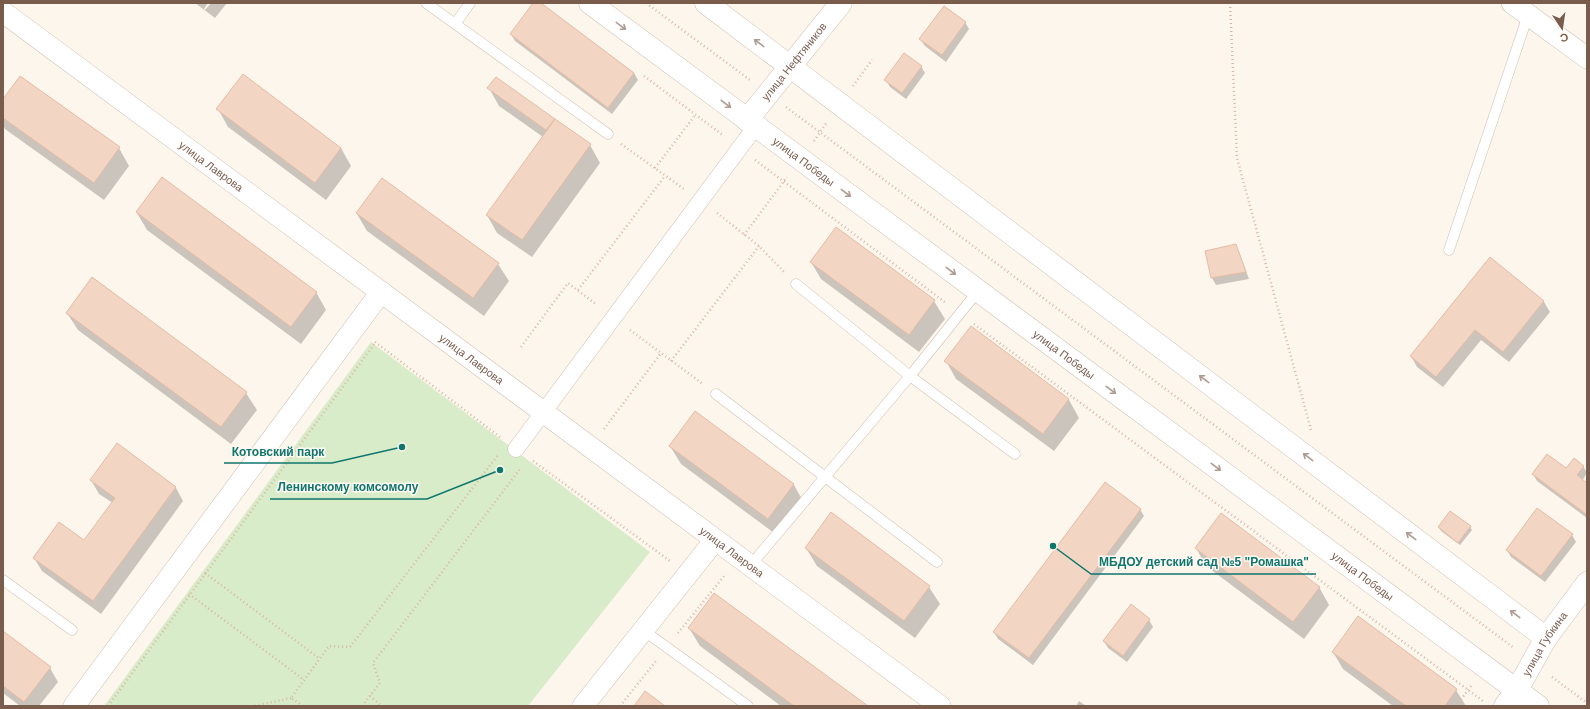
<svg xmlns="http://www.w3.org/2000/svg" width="1590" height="709" font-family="Arial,sans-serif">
	<rect width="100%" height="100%" fill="#fdf6ec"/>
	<path fill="#d8ecc9" d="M371,342l279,210 -122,154h-424z"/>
	<path fill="#0003" d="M195,3h13l-4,6 1,1 6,-7h16l-12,15z
		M534,3h5l95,70 4,7 -26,34 -97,-73 -4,-7z
		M965,22l4,7 -23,33 -21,-16 -5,-7z
		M921,66l4,7 -19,26 -16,-12 -4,-7z
		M496,78l94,67 10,18 -68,94 -35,-24 -10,-18 56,-78 -44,-31 -10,-18z
		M3,100l116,48 10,18 -25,34 -99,-71 -2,-4z
		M218,109l123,39 10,18 -25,34 -98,-73z
		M162,179l154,113 10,18 -25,34 -154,-114 -10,-17z
		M357,214l141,50 11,17 -25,35 -117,-85z
		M837,228l97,73 11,18 -26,33 -98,-73 -10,-17z
		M1235,245l4,7 10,27 -33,6 -4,-7 -6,-26z
		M1490,258l54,44 6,10 -41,50 -28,-22 -38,47 -26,-20 -6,-11z
		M67,313l179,80 11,17 -26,34 -153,-114z
		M971,327l98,73 10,18 -25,33 -98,-72 -10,-18z
		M696,412l98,73 10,18 -26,33 -97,-72 -11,-18z
		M117,445l59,43 7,13 -82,113 -59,-43 -8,-13 51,-17 28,-38 -14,-9 -8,-14z
		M1583,466l4,7 -5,8 5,3v34l-50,-37 -4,-7z
		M1140,509l4,7 -111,149 -35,-26 -4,-7z
		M1439,527h31l2,3 -12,15 -19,-14z
		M1572,535l4,7 -31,40 -34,-25 -4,-7z
		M806,548l123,39 11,17 -25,34 -98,-72z
		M1196,548l123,39 10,18 -25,34 -98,-73z
		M1358,618l98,72 10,16h-73l-50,-37 -10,-17z
		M1149,620l4,7 -26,35 -19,-14 -4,-7z
		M689,628l177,78h-85l-81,-60z
		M3,632l47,36 8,14 -19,24h-19l-17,-13z
		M1079,701l7,5h-10z"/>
	<path fill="#f3d5c3" stroke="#e6bba3" d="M533,3h8l93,70 -26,35 -98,-74z
		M944,6l22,16 -24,33 -23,-16z
		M904,53l18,13 -20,27 -18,-13z
		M243,74l98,74 -26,35 -99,-74z
		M20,76l100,71 -26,36 -91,-65v-19z
		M496,77l59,42 -9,11 -59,-42z
		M555,119l36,25 -69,96 -36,-25z
		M162,177l155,115 -26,35 -155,-115z
		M382,178l117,85 -26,35 -117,-85z
		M836,227l99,73 -26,35 -99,-73z
		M1236,244l10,28 -35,6 -6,-27z
		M1490,257l54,44 -41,51 -28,-22 -39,47 -26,-21z
		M92,277l155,115 -26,35 -155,-114z
		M971,326l98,73 -26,35 -99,-73z
		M695,411l99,73 -26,35 -99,-73z
		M117,443l59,44 -83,114 -60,-43 26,-36 25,18 31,-42 -25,-18z
		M1547,454l19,14 8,-10 10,8 -7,9 10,8v29l-1,2 -54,-40z
		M1105,482l36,27 -112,149 -36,-26z
		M1537,508l36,26 -32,42 -35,-26z
		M1450,511l21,15 -13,17 -20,-16z
		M831,512l99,74 -26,35 -99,-73z
		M1221,513l99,74 -27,35 -98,-74z
		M714,593l154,113h-74l-84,-62 -22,-16z
		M1131,604l19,15 -27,37 -20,-15z
		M1358,616l99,73 -12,17h-39l-74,-54z
		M3,631l48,36 -27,35 -21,-16z
		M645,691l20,15h-31z"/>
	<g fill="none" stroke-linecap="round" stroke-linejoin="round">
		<g stroke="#d1beb0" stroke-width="11">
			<path id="service" d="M426,3l182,131
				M455,24l15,-21
				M1449,250l79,-235
				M796,284l114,92 105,78
				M716,394l221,168
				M750,566l160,-190 68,-85
				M3,580l69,50
				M643,630l105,76"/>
		</g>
		<g stroke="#d1beb0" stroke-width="17">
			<path id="pedestrian" d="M516,449l240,-323"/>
		</g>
		<g stroke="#d1beb0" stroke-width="22">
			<g id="minor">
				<path d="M1512,3l75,55"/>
				<path id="s1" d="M3,12l937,694"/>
				<path d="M74,706l307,-414"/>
				<path d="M583,706l132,-166"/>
			</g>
		</g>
		<g stroke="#d1beb0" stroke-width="23">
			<g id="tertiary">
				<path id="s2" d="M590,3l948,703"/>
				<path d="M706,3l840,635"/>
				<path id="s3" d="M747,120l94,-117"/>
				<path id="s4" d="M1505,706l12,-16 29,-52 41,-55"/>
			</g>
		</g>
		<path stroke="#d9b8a5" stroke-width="2.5" stroke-dasharray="1 3" stroke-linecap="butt" d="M646,3l104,77
			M1230,3l7,155 74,272
			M644,76l80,60
			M853,86l19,-26
			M786,107l728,541
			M814,141l13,-19
			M621,144l63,45
			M755,160l191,143
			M655,168l41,-54
			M717,213l42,33 26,27
			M744,235l43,-58
			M578,290l87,-114
			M974,324l509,377
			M630,330l73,54
			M375,342l125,95
			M521,347l47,-64 29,22
			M671,361l88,-115
			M604,429l57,-76
			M533,461l137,100
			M205,573l115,86
			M189,594l115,86
			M678,633l47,-58
			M1552,677l35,26
			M370,696l12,10
			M108,706l267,-363
			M255,706l36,-8
			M303,706l-12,-8 38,-52 21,1 148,-192
			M362,706l18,-23 -7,-20 147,-194
			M620,706l36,-45
			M1456,706l15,-20"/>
		<use href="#service" stroke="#fff" stroke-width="10"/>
		<use href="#pedestrian" stroke="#fff" stroke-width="16"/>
		<use href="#minor" stroke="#fff" stroke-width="21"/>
		<use href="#tertiary" stroke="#fff" stroke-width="22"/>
	</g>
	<defs><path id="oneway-shaft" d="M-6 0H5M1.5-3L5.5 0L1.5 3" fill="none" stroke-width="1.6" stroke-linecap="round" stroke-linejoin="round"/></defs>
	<g stroke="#af9d94">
		<use href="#oneway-shaft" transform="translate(621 26) rotate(37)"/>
		<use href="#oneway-shaft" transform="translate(759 43) rotate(-143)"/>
		<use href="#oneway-shaft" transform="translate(726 104) rotate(37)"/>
		<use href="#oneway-shaft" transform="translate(846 193) rotate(37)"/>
		<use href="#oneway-shaft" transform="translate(951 271) rotate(37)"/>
		<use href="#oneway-shaft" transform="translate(1204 379) rotate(-143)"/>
		<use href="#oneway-shaft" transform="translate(1111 390) rotate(37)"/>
		<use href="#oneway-shaft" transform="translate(1308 457) rotate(-143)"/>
		<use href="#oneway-shaft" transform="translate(1216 467) rotate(37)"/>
		<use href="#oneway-shaft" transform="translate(1411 536) rotate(-143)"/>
		<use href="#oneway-shaft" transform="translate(1515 614) rotate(-143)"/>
	</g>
	<g text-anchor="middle" stroke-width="3" stroke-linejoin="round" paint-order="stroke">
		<g font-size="11" fill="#7a5c4d" stroke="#fffaf3">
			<text dy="4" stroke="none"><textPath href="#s3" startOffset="75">улица Нефтяников</textPath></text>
			<text dy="4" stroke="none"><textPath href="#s2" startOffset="266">улица Победы</textPath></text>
			<text dy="4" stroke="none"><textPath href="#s1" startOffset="259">улица Лаврова</textPath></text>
			<text dy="4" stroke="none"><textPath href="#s2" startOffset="590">улица Победы</textPath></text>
			<text dy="4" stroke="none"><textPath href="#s1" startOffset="583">улица Лаврова</textPath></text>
			<text dy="4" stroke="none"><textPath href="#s1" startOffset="907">улица Лаврова</textPath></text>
			<text dy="4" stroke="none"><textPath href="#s2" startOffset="962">улица Победы</textPath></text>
			<text dy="4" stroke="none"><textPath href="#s4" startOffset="74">улица Губкина</textPath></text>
		</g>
	</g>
	<path fill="none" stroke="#0f766e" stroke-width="1.5" d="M402 447L332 463H224M500 470L427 499H270M1053 546L1091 574H1316"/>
	<g fill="#0f766e" stroke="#fffaf3" stroke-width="1.5">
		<circle cx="402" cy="447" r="4"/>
		<circle cx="500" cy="470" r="4"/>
		<circle cx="1053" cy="546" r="4"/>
	</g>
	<g font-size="12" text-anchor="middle" font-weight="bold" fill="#0f766e" stroke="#fffaf3" stroke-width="3" stroke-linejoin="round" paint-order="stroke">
		<text x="278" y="456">Котовский парк</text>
		<text x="348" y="491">Ленинскому комсомолу</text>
		<text x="1204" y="566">МБДОУ детский сад №5 "Ромашка"</text>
	</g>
	<rect width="1590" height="709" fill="none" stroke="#7a5c4d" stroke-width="8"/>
	<g transform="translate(1562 28) rotate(167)" stroke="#fffaf3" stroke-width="3" paint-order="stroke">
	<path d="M0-3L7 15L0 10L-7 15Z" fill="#7a5c4d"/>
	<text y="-6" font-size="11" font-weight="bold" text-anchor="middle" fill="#7a5c4d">С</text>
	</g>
</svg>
